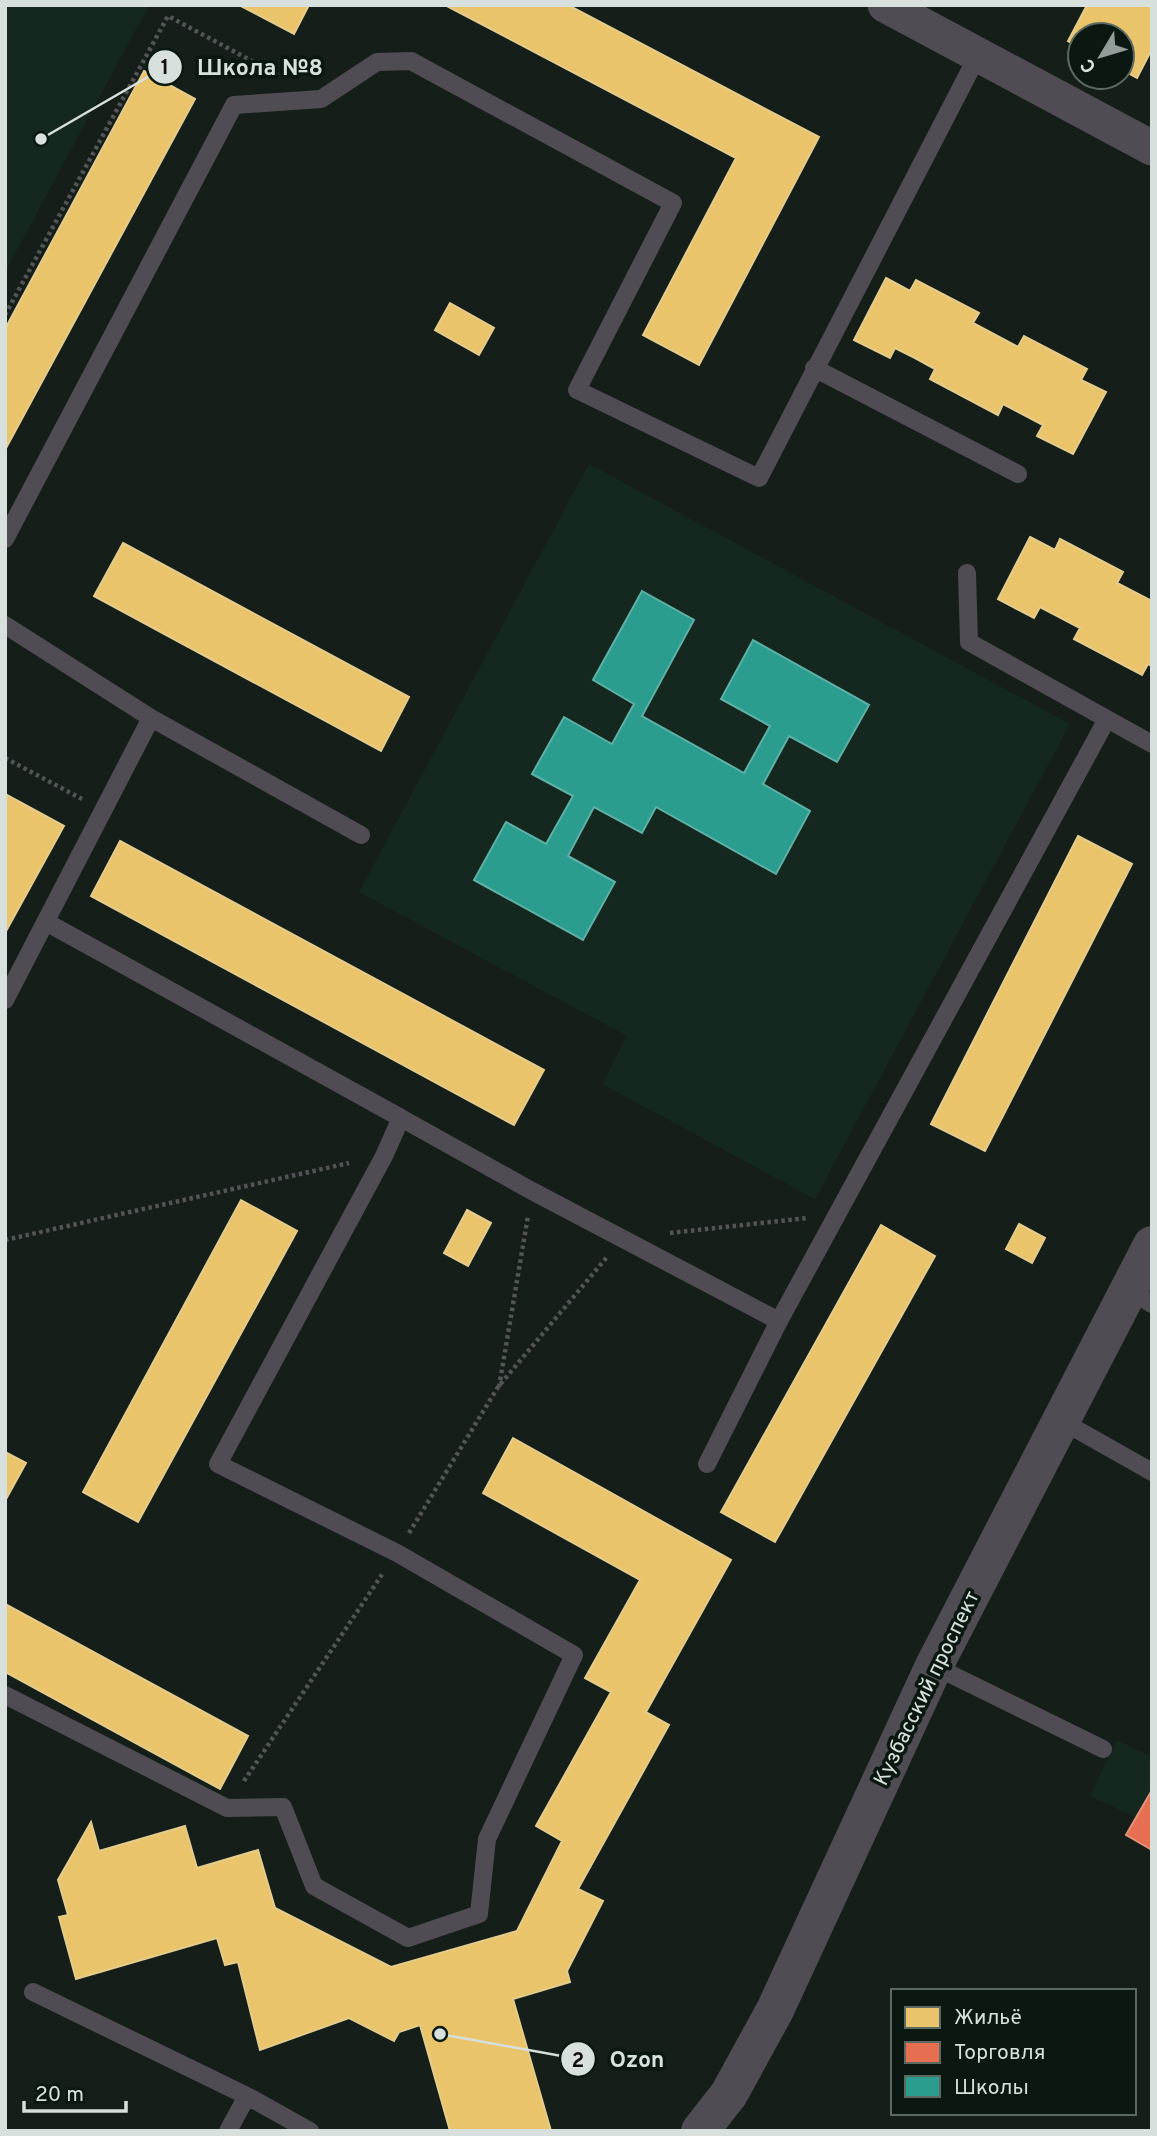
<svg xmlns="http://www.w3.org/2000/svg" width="1157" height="2136" font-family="Overpass,sans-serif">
	<rect width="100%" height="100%" fill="#161e1a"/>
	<path fill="#15281f" d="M5,5h144l-144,267z
		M589,464l481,260 -255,475 -213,-115 25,-48 -268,-144z
		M1117,1740l35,17v68l-62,-29z"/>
	<path fill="#e9c46a" stroke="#e4cc8c" stroke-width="2" d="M239,5h70l-15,29z
		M445,5h123l251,132 -120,228 -56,-30 93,-177z
		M1087,5h65v44l-15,29 -15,-8v-35h-42v13l-12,-7z
		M144,71l51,28 -190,351v-121z
		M886,278l24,13 6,-11 63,33 -6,10 45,24 6,-11 63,33 -6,11 25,12 -33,62 -36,-18 6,-11 -40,-21 -5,11 -68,-36 5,-10 -20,-11 -20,-10 -5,10 -36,-18z
		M450,303l44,25 -15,27 -44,-25z
		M1030,537l25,13 5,-11 63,33 -6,11 35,18v65l-4,-2 -6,11 -68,-36 6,-11 -40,-21 -6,11 -36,-19z
		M123,543l286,154 -28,54 -287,-155z
		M5,794l59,32 -59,107z
		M1078,836l54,28 -147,287 -54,-27z
		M120,841l424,229 -30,55 -423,-229z
		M241,1200l56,31 -159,291 -55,-30z
		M467,1210l24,13 -23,43 -24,-13z
		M1019,1224l26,14 -13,25 -26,-14z
		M881,1225l54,31 -160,286 -54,-30z
		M513,1438l218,122 -85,152 23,13 -91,164 25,12 -36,70 3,11 -57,17 38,132h-101l-30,-106 -21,7 -5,9 -45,-23 -89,32 -22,-88 -13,3 -8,-27 -141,41 -17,-62 9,-2 -10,-35 33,-58 8,29 86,-25 12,42 61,-18 17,58 116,59 126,-36 45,-90 -26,-15 75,-134 -26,-14 55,-98 -157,-87z
		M5,1452l21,11 -21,38z
		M5,1604l243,132 -28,53 -215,-117z"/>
	<path fill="#e76f51" stroke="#e2917b" stroke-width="2" d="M1152,1790v60l-26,-15z"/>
	<path fill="#2a9d8f" stroke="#5eb1a6" stroke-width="2" d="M642,591l52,29 -52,96 102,57 26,-47 -49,-27 32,-59 116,65 -32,57 -48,-26 -26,48 47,27 -34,63 -120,-67 -14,26 -48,-26 -26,49 47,26 -32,58 -109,-60 32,-58 40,22 27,-48 -41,-22 32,-57 48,27 22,-40 -41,-24z"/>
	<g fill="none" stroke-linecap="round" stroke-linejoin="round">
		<path stroke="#525456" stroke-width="4.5" stroke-dasharray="3.5 3.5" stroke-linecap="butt" d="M5,315l163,-299 110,59
			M5,758l77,41
			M670,1233l137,-15
			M5,1240l344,-77
			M499,1387l29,-171
			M409,1533l89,-146 109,-130
			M244,1781l139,-208"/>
		<path stroke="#4f4d53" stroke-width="18" d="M814,368l204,106
			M5,539l229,-434 87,-6 56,-37 34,-1 262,142 -96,187 182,88 219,-423
			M5,625l146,93 -146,282
			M151,718l210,117
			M1107,719l45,25
			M46,922l355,196
			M1127,1289l25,15
			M1060,1420l92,52
			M707,1464l72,-143
			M934,1666l169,83
			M5,1695l222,113 56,-1 31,79 94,52 71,-24 8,-75 87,-184 -177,-102 -179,-89 166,-308 17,-38 131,73 247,130 328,-602 -138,-77 -2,-69
			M33,1992l214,104 63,35
			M228,2131l19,-35"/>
		<path stroke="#4f4d53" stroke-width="35" d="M885,5l267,143"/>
		<path stroke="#4f4d53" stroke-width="38" d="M700,2131l29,-37 46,-84 159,-344 218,-421"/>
	</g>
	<g text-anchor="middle" stroke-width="7" stroke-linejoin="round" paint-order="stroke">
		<g font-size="21" fill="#d7e0dc" stroke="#0a1811">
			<text transform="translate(926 1688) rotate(-64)" y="7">Кузбасский проспект</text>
		</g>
	</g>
	<path fill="none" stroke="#d7e0dc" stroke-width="2.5" d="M41 139L165 67M440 2034L578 2059"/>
	<g fill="#d7e0dc" stroke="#0a1811" stroke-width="2.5">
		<circle cx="41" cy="139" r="7"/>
		<circle cx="440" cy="2034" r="7"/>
		<circle cx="165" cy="67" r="18"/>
		<circle cx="578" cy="2059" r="18"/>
	</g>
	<g font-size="21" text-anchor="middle" font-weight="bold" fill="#111">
		<text x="165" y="74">1</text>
		<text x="578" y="2067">2</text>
	</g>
	<g font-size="23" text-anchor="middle" font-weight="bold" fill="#d7e0dc" stroke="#0a1811" stroke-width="7" stroke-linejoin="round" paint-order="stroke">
		<text x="260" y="75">Школа №8</text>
		<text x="637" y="2067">Ozon</text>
	</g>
	<rect width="1157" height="2136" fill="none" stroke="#d7e0dc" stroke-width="14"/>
	<rect x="891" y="1989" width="245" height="126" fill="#0a1811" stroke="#5c6862" stroke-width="2"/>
	<rect x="905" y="2007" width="35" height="21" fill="#e9c46a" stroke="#5c6862" stroke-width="2"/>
	<text x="954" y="2024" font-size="21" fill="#d7e0dc">Жильё</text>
	<rect x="905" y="2042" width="35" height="21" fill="#e76f51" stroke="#5c6862" stroke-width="2"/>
	<text x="954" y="2059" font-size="21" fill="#d7e0dc">Торговля</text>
	<rect x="905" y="2076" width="35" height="21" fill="#2a9d8f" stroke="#5c6862" stroke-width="2"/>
	<text x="954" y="2094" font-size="21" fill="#d7e0dc">Школы</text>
	<g transform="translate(1101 56) rotate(232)"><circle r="33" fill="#0a1811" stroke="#5c6862" stroke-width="2"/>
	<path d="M0-5L12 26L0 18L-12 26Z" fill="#939c98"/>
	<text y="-10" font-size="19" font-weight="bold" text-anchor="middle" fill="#d7e0dc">С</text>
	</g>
	<path d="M24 2101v10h102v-10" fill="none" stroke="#d7e0dc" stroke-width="3.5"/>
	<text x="35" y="2101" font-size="21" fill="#d7e0dc" stroke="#0a1811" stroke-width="5" paint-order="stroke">20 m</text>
</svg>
